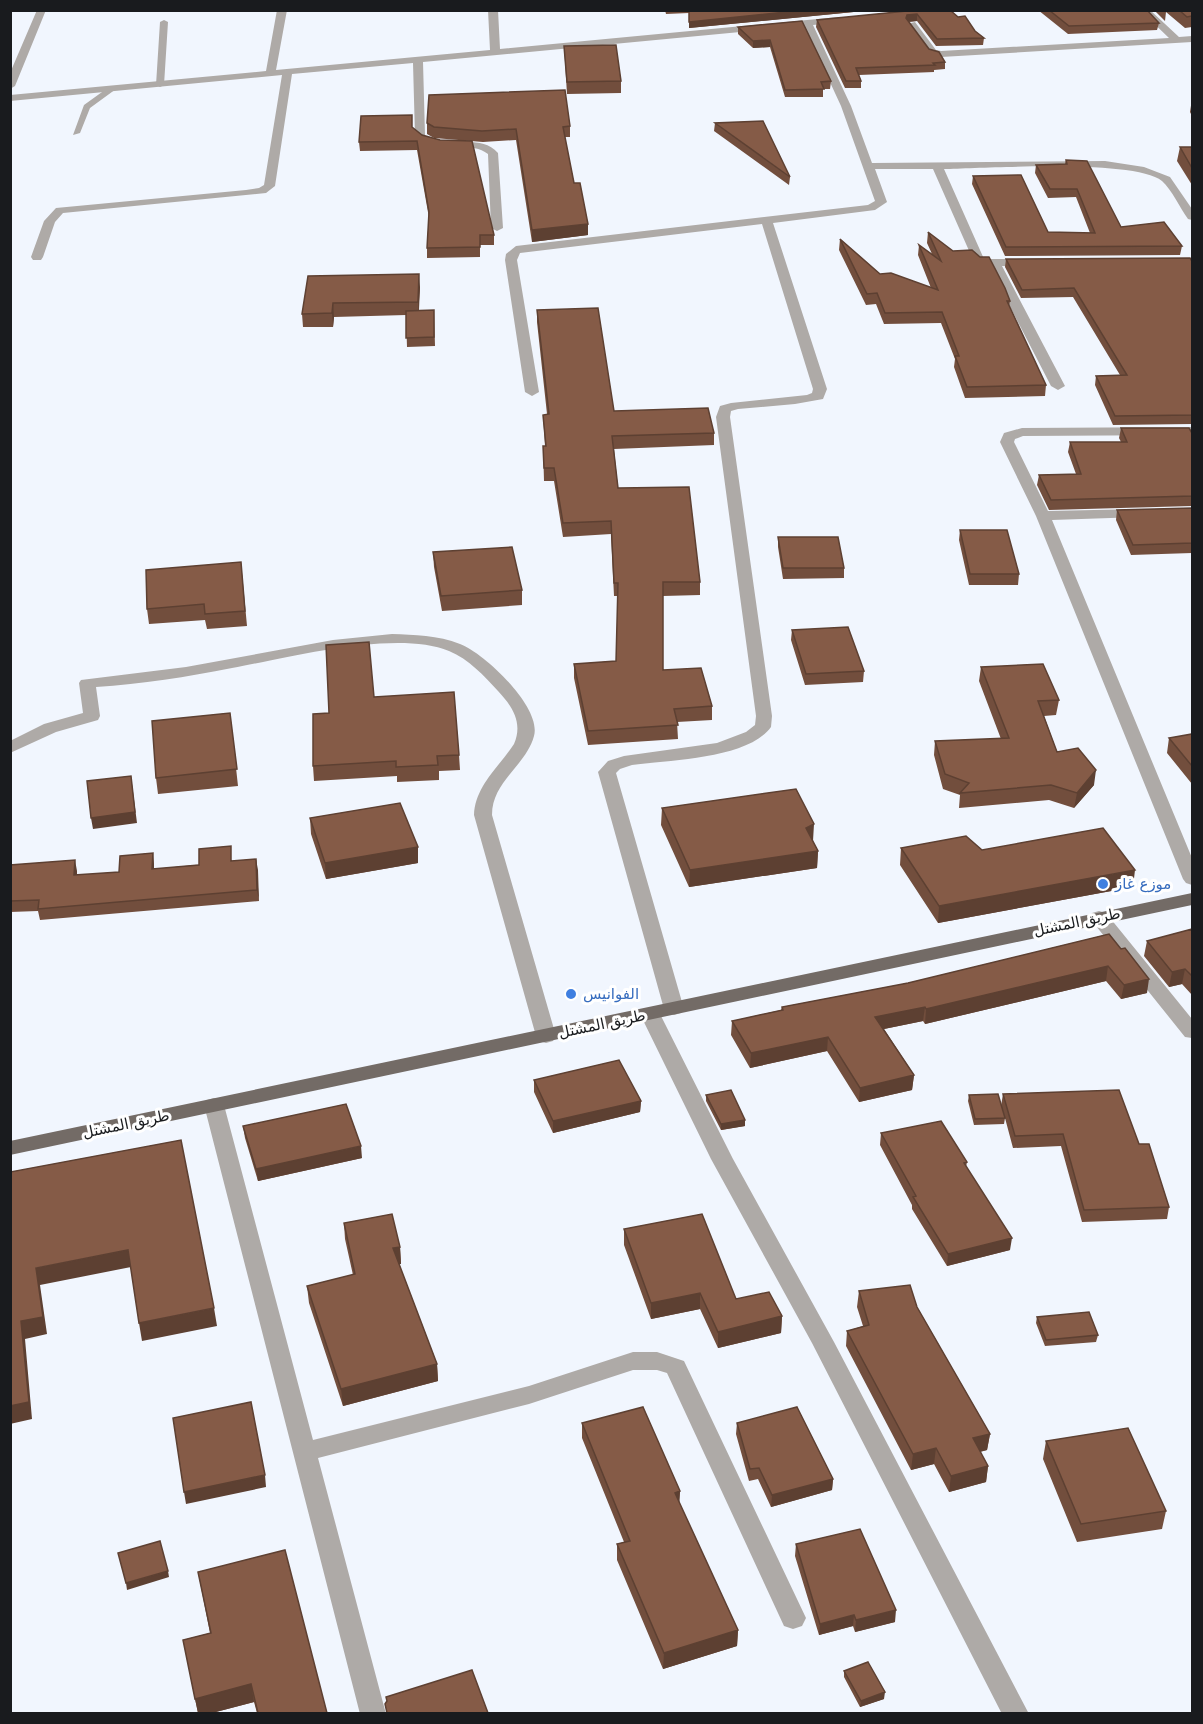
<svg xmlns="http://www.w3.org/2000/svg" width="1203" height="1724" font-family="'DejaVu Sans',Cairo,sans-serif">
	<rect width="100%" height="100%" fill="#f1f6fe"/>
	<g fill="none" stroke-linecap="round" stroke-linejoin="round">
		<path fill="#aeaaa7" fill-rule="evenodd" d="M164,20l4,2 -4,63 -4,2 -4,-2 4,-63z
			M109,87l7,2 -26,19 -10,25 -7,2 11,-30z"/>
		<path fill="#aeaaa7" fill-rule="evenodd" d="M37,10h9l-31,76 -5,3v-16z
			M277,10h10l-11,60 214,-20 -2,-40h10l2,39 339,-32 3,1v4l-29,3 38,81 21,57 233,-2 39,6 26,10 22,32v11l-4,-1c-8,-11 -16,-29 -26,-38 -27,-22 -177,-13 -218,-12l40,90h45l6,4 -6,4 -27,-1 63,120 -7,4 -7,-4 -62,-120h-9l-6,-4 -41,-93h-58l12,33 -12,8 -102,13 54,166 -4,10 -28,5 -57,5 -7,2 -1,6 42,299 -1,11c-23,32 -102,33 -139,38l-12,4 -4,4 68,236 -3,4 -7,2 -7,-2 -3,-4 -66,-237 10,-11 16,-5 93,-13 29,-11 9,-7 1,-9 -40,-299 4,-11 11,-3 76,-8 5,-2 1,-4 -51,-165 -242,29 -3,7 22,132 -7,4 -7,-4 -20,-132 1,-6 10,-8 352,-41 7,-4 -34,-95 -37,-80 -381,36 2,73c21,17 53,-4 73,18l5,75 -6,3 -6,-3 -3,-74c-22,-16 -53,4 -73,-18l-2,-73 -121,11 -17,112 -9,7 -203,20 -8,9 -12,35 -2,3h-8l-2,-3 13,-36 12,-13 190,-18 13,-2 5,-3 18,-110 -272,26v-6l256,-24z
			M1140,10h10l29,27 13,-1v6l-251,15 -11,-2 -23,-31 8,-2 21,28 5,1 228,-13z
			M1192,427v8l-169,1 -8,3 -1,3 34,69 92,-2 7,4 -7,4 -88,3 140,338v27l-6,-2 -3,-4 -147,-363 -36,-74 4,-9 18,-5z
			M392,634c22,1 46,1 68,10 24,9 82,63 74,92 -8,30 -42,45 -42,79l64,221 -3,5 -7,2 -7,-2 -3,-5 -62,-221c1,-29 25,-48 40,-71 9,-21 -1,-37 -16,-53 -14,-15 -29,-32 -49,-40 -53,-22 -161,7 -217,17 -45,9 -90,16 -136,19l4,29 -2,4 -42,12 -46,21v-12l34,-17 39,-11 -4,-30 2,-3 105,-13 147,-27z
			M1099,911l7,2 86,106v19l-7,-1 -93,-116 -2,-4 2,-4z
			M650,1008l7,1 3,5 73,145 101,183 195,372h-27l-190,-371 -101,-184 -71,-145 3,-5z
			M214,1098l7,2 3,5 89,335 216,-54 104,-34h24l27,9 122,257 -4,8 -9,3 -9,-3 -117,-253 -10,-3h-24l-104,34 -211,54 68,256h-26l-156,-609 3,-5z"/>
		<path fill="#736b66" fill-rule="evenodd" d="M1192,893v12l-1182,250v-14z"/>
	</g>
	<path fill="#724e3d" d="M665,10h209l-185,18v-15l-23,1z
		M917,10l58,21 9,7 -1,7 -47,1 -19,-25 -9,1 21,27 16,13v7l-11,1v2l-75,3 2,6v7h-16l-29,-61 1,-7z
		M1038,10h109l12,13 -2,7 -89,4z
		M1154,10h38v17l-7,1 -19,-16 -1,9z
		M802,21l29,60 -1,8h-7v8h-38l-15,-50 -17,1 -15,-14v-7z
		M564,46l57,35v12l-54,1z
		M1192,99v17l-2,-4z
		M427,123l143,3v11h-5l9,46 14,52 -56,7 -16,-102 -33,2 -49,-4 -7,-4z
		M715,123l75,54 -1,8 -75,-54z
		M412,127l82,108v10h-14v12l-53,1v-10l2,-30 -12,-68 -57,1 -1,-9z
		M1180,147h12v38l-15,-24z
		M1066,160l55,67 61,19 -2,9 -175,1 -33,-72 1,-8 75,56 42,1 -14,-36 -28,1 -13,-25 1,-8 29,-1z
		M928,232l82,69 -1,5 37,79 -1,11 -80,2 -11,-31 1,-8 -14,-36 -57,1 -8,-20 -10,1 -27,-55 1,-11 40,35 51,14 -13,-33 1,-10 13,9 -5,-11z
		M1006,259l186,2v163l-79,1 -18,-40 1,-9 24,-1 -47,-78 -52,1 -16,-31z
		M308,276l112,11 -1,23h15l1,36 -28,1 -1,-32 -72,2 -1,10h-30l-1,-13z
		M537,310l77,101 100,22v12l-100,4 4,39 82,94v13l-37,1v74l49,36v14l-35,2 1,17 -90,6 -14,-67v-14l42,-3 2,-65h-4l-3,-62 -48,3 -9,-56h-10l-1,-35h2l-2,-31 4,-1 -10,-92z
		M1121,428l71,5v73l-143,4 -12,-25 2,-10 37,-1 -8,-22 2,-10h51l-2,-4z
		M1192,508v45l-61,2 -15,-35 1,-10z
		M960,530l59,44 -1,11h-49l-10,-45z
		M778,537l66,31v10l-61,1 -5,-32z
		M433,552l89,38v15l-80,6 -8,-44z
		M241,562l6,64 -40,3 -2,-9 -56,4 -2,-15z
		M792,630l72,41 -1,11 -58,3 -14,-45z
		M981,667l78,33 -3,15 -12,1 13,36 37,33 -20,23 -25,-8 -90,8 1,-13 -17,-6 -9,-34 1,-14 66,-2 -22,-58z
		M374,697l85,58 1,15 -21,1v9l-42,2v-6l-83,5 -1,-15 16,-53z
		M230,713l8,73 -80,8 -2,-16z
		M1192,734v50l-25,-31 2,-15z
		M662,808l151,33h-1l6,10 -1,17 -128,19 -28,-62z
		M310,818l108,29v16l-92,16 -15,-45z
		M901,848l81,2 151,37 -195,36 -38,-58z
		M153,853l1,16 102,-10 3,42 -219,19 -2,-9 -28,1v-47l67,6v4l42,-3z
		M1192,929v66l-10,-11 -13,3 -25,-31 3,-15z
		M1109,934l38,59 -26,6 -15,-18 -181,43 -2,-3 -39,8 30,46 -2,15 -53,12 -32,-51 -77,17 -19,-33 1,-14 49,-11 1,-3 126,-24z
		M534,1080l107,21 -1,11 -87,21 -19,-41z
		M1003,1094l136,50 30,63 -2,12 -85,3 -21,-76 -48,2 -8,-30 -1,6 -30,1 -6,-24 1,-6 32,11z
		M706,1095l39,25v6l-24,4 -15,-29z
		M243,1126l119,32 -104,23 -13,-43z
		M881,1133l86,29 -1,5 44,83 -63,16 -35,-57v-4l-32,-60z
		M344,1223l56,24 1,17h-2l38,100 1,17 -95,25 -34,-103 -2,-17 46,-11 -8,-36z
		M624,1229l112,70 46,17 -1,17 -63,15 -18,-39 -49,10 -27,-74z
		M859,1291l58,16 73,127 -3,16 -7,2 8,14 -2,16 -37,10 -15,-28 -23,6 -65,-124 1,-15 16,-5 -6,-19z
		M1037,1317l61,18 -2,7 -51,4 -9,-23z
		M582,1423l98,68 -1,12 59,127 -1,16 -74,23 -46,-109v-16l7,-2 -42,-104z
		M737,1423l96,56 -1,11 -61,17 -13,-28 -9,2 -13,-47z
		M1046,1441l120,70 -4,18 -85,13 -34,-83z
		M796,1544l99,78 -40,10 -2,-6 -34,9 -24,-79z
		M198,1572l129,141h-70l-3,-11 -42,11h-14l-15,-73 27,-7z
		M844,1671l40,28 -24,8 -16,-30z"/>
	<path fill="#5d4032" d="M806,10h68l-185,18v-6z
		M917,14v7l-11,1v-4l1,-3z
		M770,40v7l-17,1v-7z
		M588,224v11l-56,7v-12z
		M419,274l1,13 -2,28v-13z
		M333,303l1,14 -1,10 -1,-14z
		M1096,770l-2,15 -20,23 3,-15z
		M131,776l6,47 -44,6 -2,-11z
		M814,824l-1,17 -8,4 1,-17z
		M418,847v16l-92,16 -1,-16z
		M818,851l-1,17 -128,19 1,-17z
		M153,853l1,11v16l-2,-11z
		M256,859l2,11 1,31 -2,-11z
		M75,860l2,11 -1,15 -2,-11z
		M1135,870l-2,17 -195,36 1,-17z
		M1108,966l-2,15 -181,43 1,-15z
		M1185,969l-3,15 -13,3 3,-15z
		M1149,979l-2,14 -26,6 3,-14z
		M925,1007l-2,14 -49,10 1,-14z
		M828,1037l-1,14 -77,17 1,-15z
		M914,1075l-2,15 -53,12 1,-14z
		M641,1101l-1,11 -87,21v-12z
		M745,1120v6l-24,4v-6z
		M361,1146l1,12 -104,23 -2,-12z
		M1012,1238l-2,12 -63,16 1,-12z
		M400,1247l1,17 -7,1 -1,-17z
		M128,1250l3,17 -91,18 7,49 -22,5 7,80 -22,5v-18l11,-85 15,-53z
		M700,1293v16l-49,10v-16z
		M214,1308l3,18 -75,15 -3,-18z
		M782,1316l-1,17 -63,15v-16z
		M437,1364l1,17 -95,25 -2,-17z
		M990,1434l-3,16 -17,4 3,-16z
		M936,1448l-2,16 -23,6 2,-16z
		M988,1466l-2,16 -37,10 2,-16z
		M265,1475l1,12 -80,17 -2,-12z
		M833,1479l-1,11 -61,17 1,-12z
		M680,1491l-1,16 -4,-14z
		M168,1571l1,6 -42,13 -1,-7z
		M896,1610l-1,12 -40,10 1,-12z
		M854,1615l-1,11 -34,9 1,-11z
		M738,1630l-1,16 -74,23 1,-16z
		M251,1684l3,18 -42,11h-14l-3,-14z
		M885,1692l-1,7 -24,8 1,-6z"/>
	<path fill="#855b47" stroke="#5d4032" stroke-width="1.5" d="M689,10h117l-117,12z
		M917,10h33l8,7 7,-1 10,15 9,7 -47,1 -20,-25 -10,1 -1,3 23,31 10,3 6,10 -12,1 2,2 -79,3 5,13h-15l-29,-61z
		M1049,10h98l12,13 -90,3z
		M1179,10h13v6l-5,1z
		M802,21l29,60 -10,1 3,7 -39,1 -15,-50 -17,1 -15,-14z
		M616,45l5,36 -54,1 -3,-36z
		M565,90l5,36 -7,1 11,56h6l8,41 -56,6 -16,-101 -34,2 -48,-4 -7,-4 2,-28z
		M412,115v12l10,8 18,5 32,1 22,94h-14v12l-53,1 2,-36 -12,-71 -58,1 2,-26z
		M763,121l27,56 -75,-54z
		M1180,147h12v21z
		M1066,160l21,1 34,66 43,-5 18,24 -176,1 -33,-71 48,-1 27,57 47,1 -18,-44h-27l-14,-24 31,-1z
		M928,232l25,19 19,-1 8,7h9l16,31 5,13h-3l39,84 -79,2 -12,-31h4l-17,-44 -57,1 -8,-20 -10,1 -27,-55 40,35 11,-1 47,17 -19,-45 22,16z
		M1190,258l2,3v154l-77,1 -19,-40 31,-1 -53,-87 -52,2 -16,-31z
		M419,274l-1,28 -85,1 -1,10 -30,1 6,-38z
		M598,308l16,103 94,-3 6,25 -102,3 6,52 71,-1 11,95h-37v88l38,-2 11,38 -38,3 4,16 -90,6 -14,-67 42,-3 2,-78h-4l-3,-62 -48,2 -9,-55h-10l-1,-22h3l-3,-31 6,-1 -12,-104z
		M434,310v27l-28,1v-27z
		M1121,428h68l3,5v63l-141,4 -12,-25 42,-1 -11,-32h57z
		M1192,508v35l-59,2 -16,-35z
		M960,530h47l12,44h-49z
		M778,537h60l6,31h-61z
		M512,547l10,43 -81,6 -8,-44z
		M241,562l4,49 -40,3 -1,-10 -57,5 -1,-39z
		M848,627l16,44 -58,3 -14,-44z
		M369,642l5,55 80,-5 5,63 -22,1 1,9 -42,2v-6l-83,5v-52l16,-1 -3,-68z
		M1043,664l16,36 -21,1 19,51 21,-4 18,22 -19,23 -26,-8 -91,8 9,-10 -24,-9 -10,-33 74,-3 -28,-71z
		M230,713l7,56 -81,9 -4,-57z
		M1192,734v32l-23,-28z
		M131,776l4,36 -44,6 -4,-37z
		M796,789l18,35 -8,4 12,23 -128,19 -28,-62z
		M400,803l18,44 -93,16 -15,-45z
		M1103,828l32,42 -196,36 -38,-58 65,-12 16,14z
		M231,846v15l25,-2 1,31 -219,19 1,-9 -29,1v-36l65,-5 -1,15 45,-3 1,-16 33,-3 -1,16 47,-4v-16z
		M1192,929v47l-7,-7 -13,3 -25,-31z
		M1109,934l12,15 4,-1 24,31 -25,6 -16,-19 -182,43 -1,-2 -50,10 39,58 -54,13 -32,-51 -77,16 -19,-32 51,-11 -1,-3 126,-24z
		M619,1060l22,41 -88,20 -19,-41z
		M731,1090l14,30 -24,4 -15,-29z
		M1119,1090l20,54h10l20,63 -85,3 -21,-76 -48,2 -12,-42z
		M998,1094l7,24 -30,1 -6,-24z
		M346,1104l15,42 -105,23 -13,-43z
		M941,1121l26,41 -3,1 48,75 -64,16 -35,-57 3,-1 -35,-63z
		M181,1140l33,168 -75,15 -11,-73 -92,18 7,49 -22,4 8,81 -19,4v-234z
		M392,1214l8,33 -7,1 44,116 -96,25 -34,-103 48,-12 -11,-51z
		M702,1214l34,85 33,-7 13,24 -64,16 -18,-39 -49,10 -27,-74z
		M910,1285l7,22 73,127 -17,4 15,28 -37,10 -15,-28 -23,6 -66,-123 22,-6 -10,-34z
		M1089,1312l9,23 -52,5 -9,-23z
		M251,1402l14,73 -81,17 -11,-74z
		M643,1407l37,84 -5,2 63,137 -74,23 -47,-109 13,-3 -48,-118z
		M797,1407l36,72 -61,16 -13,-27 -9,1 -13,-46z
		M1128,1428l38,83 -85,13 -35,-83z
		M860,1529l36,81 -40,10 -2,-5 -34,9 -24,-80z
		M160,1541l8,30 -42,12 -8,-30z
		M285,1550l42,163h-69l-7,-29 -56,15 -12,-59 28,-7 -13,-61z
		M868,1662l17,30 -24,9 -17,-30z
		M472,1670l16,43h-101l-2,-9 2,-3 -1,-4z"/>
	<g fill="#3f7fe0" stroke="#fff" stroke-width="2">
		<circle cx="1103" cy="884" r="6"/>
		<circle cx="571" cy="994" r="6"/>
	</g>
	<g text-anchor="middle" stroke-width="6" stroke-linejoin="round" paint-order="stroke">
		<g font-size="15" fill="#366cbe" stroke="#fff" text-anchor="start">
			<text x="1115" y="889">موزع غاز</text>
			<text x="583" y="999">الفوانيس</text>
		</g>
		<g font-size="15" fill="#191b1e" stroke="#fff">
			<text transform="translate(1077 922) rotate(-12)" y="5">طريق المشتل</text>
			<text transform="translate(602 1024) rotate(-12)" y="5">طريق المشتل</text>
			<text transform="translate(126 1124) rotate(-12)" y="5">طريق المشتل</text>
		</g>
	</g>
	<rect width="1203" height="1724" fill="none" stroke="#191b1e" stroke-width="24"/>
</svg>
